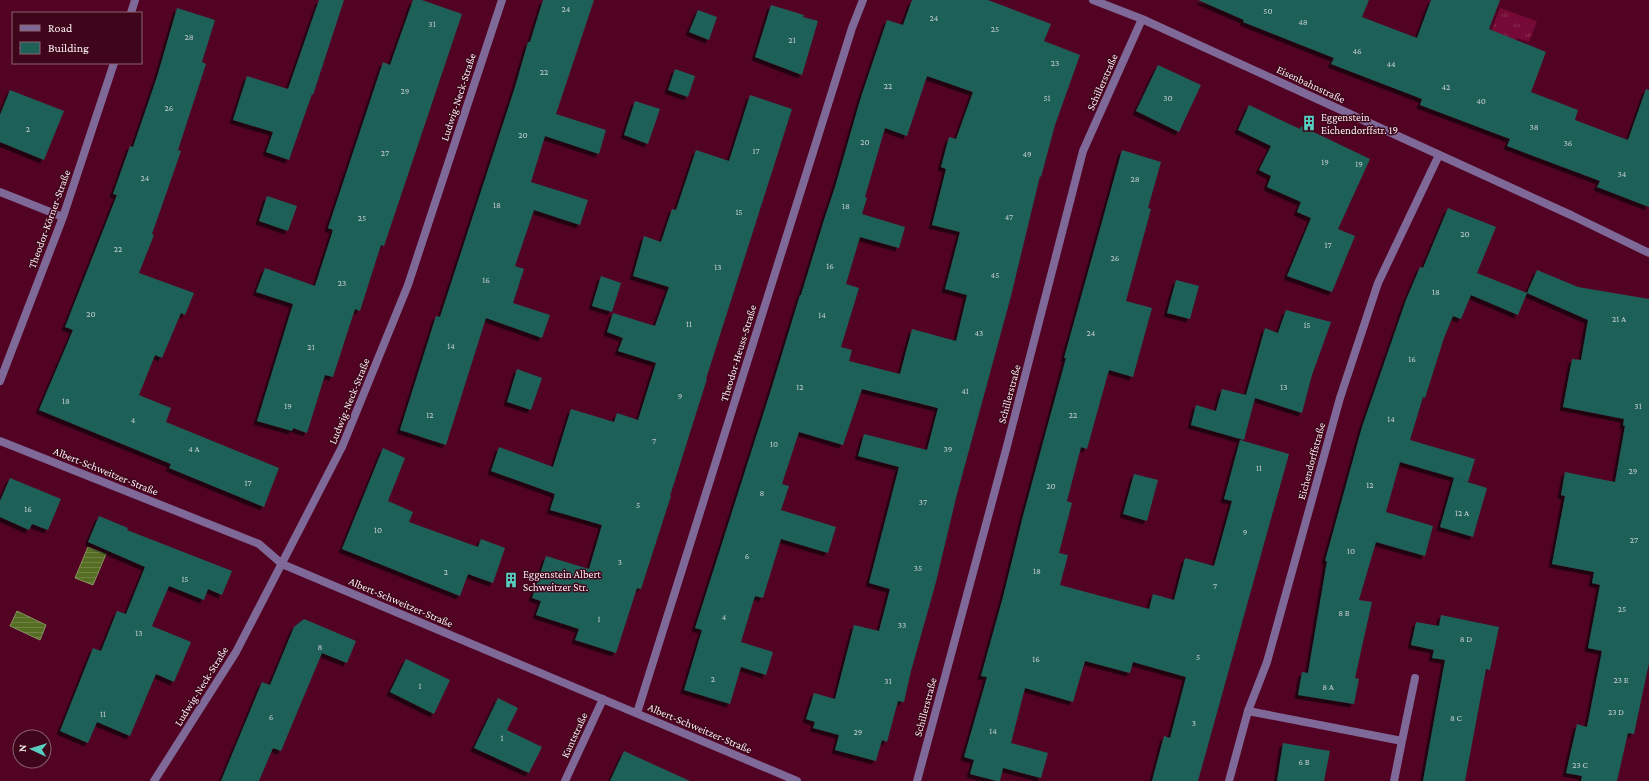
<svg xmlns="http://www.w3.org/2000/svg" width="1649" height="781" font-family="'Crimson Pro',serif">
	<defs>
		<pattern id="grass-tufts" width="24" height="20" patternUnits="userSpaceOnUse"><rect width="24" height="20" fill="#750a36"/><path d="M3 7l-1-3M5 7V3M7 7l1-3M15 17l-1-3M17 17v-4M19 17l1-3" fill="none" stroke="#892e54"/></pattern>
		<pattern id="water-rules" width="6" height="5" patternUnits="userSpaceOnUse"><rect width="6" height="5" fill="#566d24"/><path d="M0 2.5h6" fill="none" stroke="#6f8244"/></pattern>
		<filter id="shadow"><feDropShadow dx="-3.5" dy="3.5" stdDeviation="0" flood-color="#0009"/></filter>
	</defs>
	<rect width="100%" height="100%" fill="#520323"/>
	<path fill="url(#grass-tufts)" d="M1500,8l37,13 -8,21 -12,-4 -13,38 -26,-11z"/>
	<path fill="url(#water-rules)" stroke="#879462" d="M88,547l18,7 -13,31 -18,-7z
		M17,611l29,14 -6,15 -30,-14z"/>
	<path fill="#1f6059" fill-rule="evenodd" filter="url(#shadow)" d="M319,0h25l-31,95 -1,-1 -23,66 -23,-8 7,-20 -40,-12 14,-44 41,13z
		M413,0h9l40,14 -78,232 -3,-1 -21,66 -5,-2 -22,68 -8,-2 -18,58 -14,-5 -1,3 -35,-10 36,-117 -37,-12 9,-24 50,18 18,-56 -5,-2 55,-166 7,3z
		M543,0h51l-38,114 50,16 -7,24 -54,-18 -14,46 57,18 -8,25 -46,-15 -19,56 9,3 -11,34 37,12 -8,23 -56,-20 -40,127 -46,-15 36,-114 4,1 75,-230 13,-45h2z
		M912,0h76l63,24 -7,17 36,14 -25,70 -14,52 -1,-1 -29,120 -55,202 -20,84 -25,89 -7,31 -6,-1 -11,41 -5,-2 -6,21 -41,-11 4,-15 -26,-7 2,-6 -9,-3 8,-26 21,6 19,-74 25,6 11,-42 -21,-6 30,-116 -41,-11 6,-22 63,16 11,-42 -76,-19 -19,56 -44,-13 -17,52 7,2 -8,24 55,17 -8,26 -47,-14 -18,59 -8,-2 -14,46 32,10 -7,23 -25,-8 -11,37 -46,-14 18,-60 -7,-2 75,-235 30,-98h1l23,-75 11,-33 26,-90 26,-77 16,5zM927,76l46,16 -17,47 -7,-2 -8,30 5,2 -14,56 28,7 -15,57 22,6 -11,46 -44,-12 -12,45 -51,-13 3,-11 -11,-3 18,-59 -13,-4 14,-47 39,11 6,-21 -43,-13 5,-16 -2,-1 20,-69 22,8z
		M1198,0h171l-7,17 55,21 14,-38h69l-11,29 57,23 -15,40 47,18 -3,10 53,20 18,-51 3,1v117l-52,-20 3,-6 -93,-35 3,-7 -90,-34 2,-6 -91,-35 3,-6 -91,-36 1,-2z
		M771,5l33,10 -1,2 15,4 -16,54 -47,-18z
		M177,8l38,12 -13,42 4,2 -28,86 3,1 -29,83 2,1 -15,38 55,20 -9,22 -4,-2 -19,45 -7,-3 -16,40 32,13 -5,14 113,46 -15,39 -95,-39 2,-4 -132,-54 34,-80 -8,-3 52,-132 -4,-1 17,-48 3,1 24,-70z
		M698,10l19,7 -8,23 -20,-8z
		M1158,65l43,20 -22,47 -43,-21z
		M675,69l20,7 -7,21 -20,-7z
		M10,90l54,21 -20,49 -44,-18v-27z
		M750,95l42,14 -86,270h1l-37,117h1l-30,93 -4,-1 -21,65 -41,-13 4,-11 -43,-14 5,-14 -9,-3 14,-42 43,13 13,-44 -52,-15 5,-16 -64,-23 8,-24 54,20 18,-58 43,13 3,-9 21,7 18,-57 -38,-12 5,-13 -16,-6 6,-19 42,13 14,-39 -36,-11 11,-40 17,6 11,-33 4,1 20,-60 33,11z
		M635,101l25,8 -12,35 -24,-9z
		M1249,105l51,24 1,-3 69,33 -32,70 17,7 -23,56 -45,-16 24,-58 -14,-6 4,-10 -34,-15 4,-11 -12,-6 12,-24 -33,-16z
		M1122,150l39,12 -13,46 3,1 -25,92 26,7 -19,69 -24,-7 -22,79 -6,-2 -14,54 5,2 -13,50 9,2 -8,30 89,24 4,-15 21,6 11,-42 29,8 18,-65 -8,-2 16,-59 49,14 -91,327h-46l12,-45 6,2 16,-61 -53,-15 -3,11 -45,-12 -12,41 -48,-14 -14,55 37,10 -7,25 -38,-10 -3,13h-3l-27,-7 4,-14 -10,-3 23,-80 -6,-1 22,-79 20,-81 43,-158h-2z
		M267,196l30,10 -9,25 -29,-10z
		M1448,208l48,19 -19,46 50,20 -9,22 -47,-20 -10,24 -8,-3 -9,22 -19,60 -2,-1 -13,43 65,19 -7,23 -68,-20 -14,50 47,14 -8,30 -49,-14 -17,58 13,2 -17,76 4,1 -5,25 -56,-9 4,-23 6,1 19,-112h-2l37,-134 44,-127 14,-33 3,1z
		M1537,270l41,17 71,12v364l-15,71 -6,-1 -11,48h-36l1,-5 -16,-3 11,-49 10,3 15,-76 -14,-3 12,-63 -8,-2 2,-11 -42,-8 13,-68 -4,-1 4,-23 50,10 10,-56 -2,-1 1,-6 -61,-12 9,-48 9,1 7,-40 -61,-27z
		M601,276l20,7 -9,29 -20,-6z
		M1176,280l23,6 -9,33 -23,-6z
		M1286,310l45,12 -19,53 -10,38 -47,-15 -11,42 -53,-15 5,-20 20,6 6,-22 24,6 19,-67 13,5z
		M517,369l25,9 -11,32 -24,-8z
		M383,448l22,10 -17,43 25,11 -4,10 69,25 3,-8 24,9 -12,35 -25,-9 -8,22 -118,-47z
		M1134,474l24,6 -11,41 -24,-7z
		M10,478l51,21 -13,31 -16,-6 -3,6 -29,-13v-16z
		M1454,478l33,10 -14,49 -33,-10z
		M99,516l29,12 -1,2 105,41 -10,24 -14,-6 -4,11 -35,-14 -17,40 39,16 -17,40 -18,-8 -26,62 -33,-14 -9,21 -28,-12 33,-83 8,3 16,-40 9,3 19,-47 -57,-25z
		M1441,615l58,12 -9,43 -4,-1 -21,112h-42l22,-121 -13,-2 2,-8 -23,-5 5,-23 23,4z
		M304,619l52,22 -9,22 -25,-10 -41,98 -8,-3 -14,33h-38l41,-99 8,3 24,-58z
		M406,659l44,21 -16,34 -44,-22z
		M498,698l20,10 -11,22 35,17 -13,26 -55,-25z
		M1283,743l47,8 -6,30h-47z
		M624,751l66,30h-80z"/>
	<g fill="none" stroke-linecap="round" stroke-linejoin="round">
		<path stroke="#7f6999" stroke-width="8" d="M1248,711l154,30 -8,40
			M1402,741l13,-63"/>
		<path stroke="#7f6999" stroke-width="8" d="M1093,0l49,19 431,197 76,37
			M131,13l4,-13
			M0,192l63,25
			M0,381l63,-164 51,-154
			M0,441l259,103 23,20 515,217
			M637,713l215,-685 11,-28
			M154,781l82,-129 106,-205 66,-162 94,-285
			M565,781l38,-82
			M917,781l90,-335 76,-295 59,-132
			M1229,781l19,-70 19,-49 73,-264 38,-115 61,-128"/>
	</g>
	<defs>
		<g id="building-bare" transform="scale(1.2)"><path d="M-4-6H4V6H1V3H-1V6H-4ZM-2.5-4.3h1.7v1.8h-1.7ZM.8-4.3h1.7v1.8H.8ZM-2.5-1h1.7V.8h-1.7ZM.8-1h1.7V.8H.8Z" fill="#58cec0" stroke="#3f061b" stroke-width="2.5" paint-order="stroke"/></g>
	</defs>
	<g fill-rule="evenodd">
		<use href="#building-bare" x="1309" y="123"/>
		<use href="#building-bare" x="511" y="580"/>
	</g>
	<g text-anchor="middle" stroke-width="3" stroke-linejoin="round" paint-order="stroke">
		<g font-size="9" fill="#c2cbcb">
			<text x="566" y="12">24</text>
			<text x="1268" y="14">50</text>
			<text x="934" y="21">24</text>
			<text x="1303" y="25">48</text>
			<text x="432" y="27">31</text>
			<text x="995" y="32">25</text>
			<text x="189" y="40">28</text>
			<text x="792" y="43">21</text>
			<text x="1357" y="54">46</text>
			<text x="1055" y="66">23</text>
			<text x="1391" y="67">44</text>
			<text x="544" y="75">22</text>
			<text x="888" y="89">22</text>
			<text x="1446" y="90">42</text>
			<text x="405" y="94">29</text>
			<text x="1047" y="101">51</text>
			<text x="1168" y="101">30</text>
			<text x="1481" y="104">40</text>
			<text x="169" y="111">26</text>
			<text x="1534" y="130">38</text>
			<text x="28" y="132">2</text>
			<text x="523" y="138">20</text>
			<text x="865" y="145">20</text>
			<text x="1568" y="146">36</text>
			<text x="756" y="154">17</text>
			<text x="385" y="156">27</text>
			<text x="1027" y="157">49</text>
			<text x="1325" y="165">19</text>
			<text x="1359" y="167">19</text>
			<text x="1622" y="177">34</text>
			<text x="145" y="181">24</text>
			<text x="1135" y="182">28</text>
			<text x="497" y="208">18</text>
			<text x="846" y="209">18</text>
			<text x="739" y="215">15</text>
			<text x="1009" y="220">47</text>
			<text x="362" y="221">25</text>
			<text x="1465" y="237">20</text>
			<text x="1328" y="248">17</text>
			<text x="118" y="252">22</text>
			<text x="1115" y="261">26</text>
			<text x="830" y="269">16</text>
			<text x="718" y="270">13</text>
			<text x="995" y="278">45</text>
			<text x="486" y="283">16</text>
			<text x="342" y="286">23</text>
			<text x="1436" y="295">18</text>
			<text x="91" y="317">20</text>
			<text x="822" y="318">14</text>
			<text x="1619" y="322">21 A</text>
			<text x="689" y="327">11</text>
			<text x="1307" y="328">15</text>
			<text x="979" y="336">43</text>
			<text x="1091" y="336">24</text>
			<text x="451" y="349">14</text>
			<text x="311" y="350">21</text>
			<text x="1412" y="362">16</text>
			<text x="800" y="390">12</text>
			<text x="1284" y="390">13</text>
			<text x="965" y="394">41</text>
			<text x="680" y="399">9</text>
			<text x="66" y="404">18</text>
			<text x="288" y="409">19</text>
			<text x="1638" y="409">31</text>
			<text x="430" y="418">12</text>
			<text x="1073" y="418">22</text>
			<text x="1391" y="422">14</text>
			<text x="133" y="423">4</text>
			<text x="654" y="444">7</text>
			<text x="774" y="447">10</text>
			<text x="194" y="452">4 A</text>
			<text x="948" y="452">39</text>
			<text x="1259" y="471">11</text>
			<text x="1633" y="474">29</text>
			<text x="248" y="486">17</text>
			<text x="1370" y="488">12</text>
			<text x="1051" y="489">20</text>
			<text x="762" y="496">8</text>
			<text x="923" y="505">37</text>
			<text x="638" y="508">5</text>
			<text x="28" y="512">16</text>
			<text x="1462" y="516">12 A</text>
			<text x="378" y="533">10</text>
			<text x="1245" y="535">9</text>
			<text x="1634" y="543">27</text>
			<text x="1351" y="554">10</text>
			<text x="747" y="559">6</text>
			<text x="620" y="565">3</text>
			<text x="918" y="571">35</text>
			<text x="1037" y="574">18</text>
			<text x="446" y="575">2</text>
			<text x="185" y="582">15</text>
			<text x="1215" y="589">7</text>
			<text x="1622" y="612">25</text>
			<text x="1344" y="616">8 B</text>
			<text x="724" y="620">4</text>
			<text x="599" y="622">1</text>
			<text x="902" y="628">33</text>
			<text x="139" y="636">13</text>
			<text x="1466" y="642">8 D</text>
			<text x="320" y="650">8</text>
			<text x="1198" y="660">5</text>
			<text x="1036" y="662">16</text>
			<text x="713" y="682">2</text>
			<text x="1621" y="683">23 E</text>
			<text x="888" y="684">31</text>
			<text x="420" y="689">1</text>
			<text x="1328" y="690">8 A</text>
			<text x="1616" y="715">23 D</text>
			<text x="103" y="717">11</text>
			<text x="271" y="720">6</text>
			<text x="1456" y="721">8 C</text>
			<text x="1194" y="726">3</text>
			<text x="993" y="734">14</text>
			<text x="858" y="735">29</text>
			<text x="502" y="741">1</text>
			<text x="1304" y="765">6 B</text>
			<text x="1580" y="768">23 C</text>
		</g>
		<g font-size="11" fill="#f9eff1" stroke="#3f061b">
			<text transform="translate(1102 82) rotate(-66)" y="4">Schillerstraße</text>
			<text transform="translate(1311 84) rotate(25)" y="4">Eisenbahnstraße</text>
			<text transform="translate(458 97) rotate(-72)" y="4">Ludwig-Neck-Straße</text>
			<text transform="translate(49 219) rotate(-70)" y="4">Theodor-Körner-Straße</text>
			<text transform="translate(738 353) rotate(-73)" y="4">Theodor-Heuss-Straße</text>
			<text transform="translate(1009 394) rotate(-75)" y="4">Schillerstraße</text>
			<text transform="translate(349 401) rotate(-68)" y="4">Ludwig-Neck-Straße</text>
			<text transform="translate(1311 461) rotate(-75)" y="4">Eichendorffstraße</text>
			<text transform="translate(106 471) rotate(22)" y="4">Albert-Schweitzer-Straße</text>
			<text transform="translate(401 602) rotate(23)" y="4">Albert-Schweitzer-Straße</text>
			<text transform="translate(201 686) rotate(-58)" y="4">Ludwig-Neck-Straße</text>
			<text transform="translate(925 707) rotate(-75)" y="4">Schillerstraße</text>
			<text transform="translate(700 728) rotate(23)" y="4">Albert-Schweitzer-Straße</text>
			<text transform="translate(574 735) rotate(-65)" y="4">Kantstraße</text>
		</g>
		<g font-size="11" fill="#f9eff1" stroke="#3f061b" text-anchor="start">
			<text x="1321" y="121">Eggenstein<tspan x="1321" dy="13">Eichendorffstr. 19</tspan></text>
			<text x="523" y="578">Eggenstein Albert<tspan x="523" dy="13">Schweitzer Str.</tspan></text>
		</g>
	</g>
	<rect x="12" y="12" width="130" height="52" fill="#3f061b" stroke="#896371"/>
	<rect x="20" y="25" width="20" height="6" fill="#7f6999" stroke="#896371"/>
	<text x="48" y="32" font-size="12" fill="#f9eff1">Road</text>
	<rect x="20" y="42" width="20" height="12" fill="#1f6059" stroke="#896371"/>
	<text x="48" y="52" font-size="12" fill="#f9eff1">Building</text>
	<g transform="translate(32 749) rotate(274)"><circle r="19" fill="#3f061b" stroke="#896371"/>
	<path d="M0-3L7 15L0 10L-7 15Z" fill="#58cec0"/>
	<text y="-6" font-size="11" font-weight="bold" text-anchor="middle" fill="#f9eff1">N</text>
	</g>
</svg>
